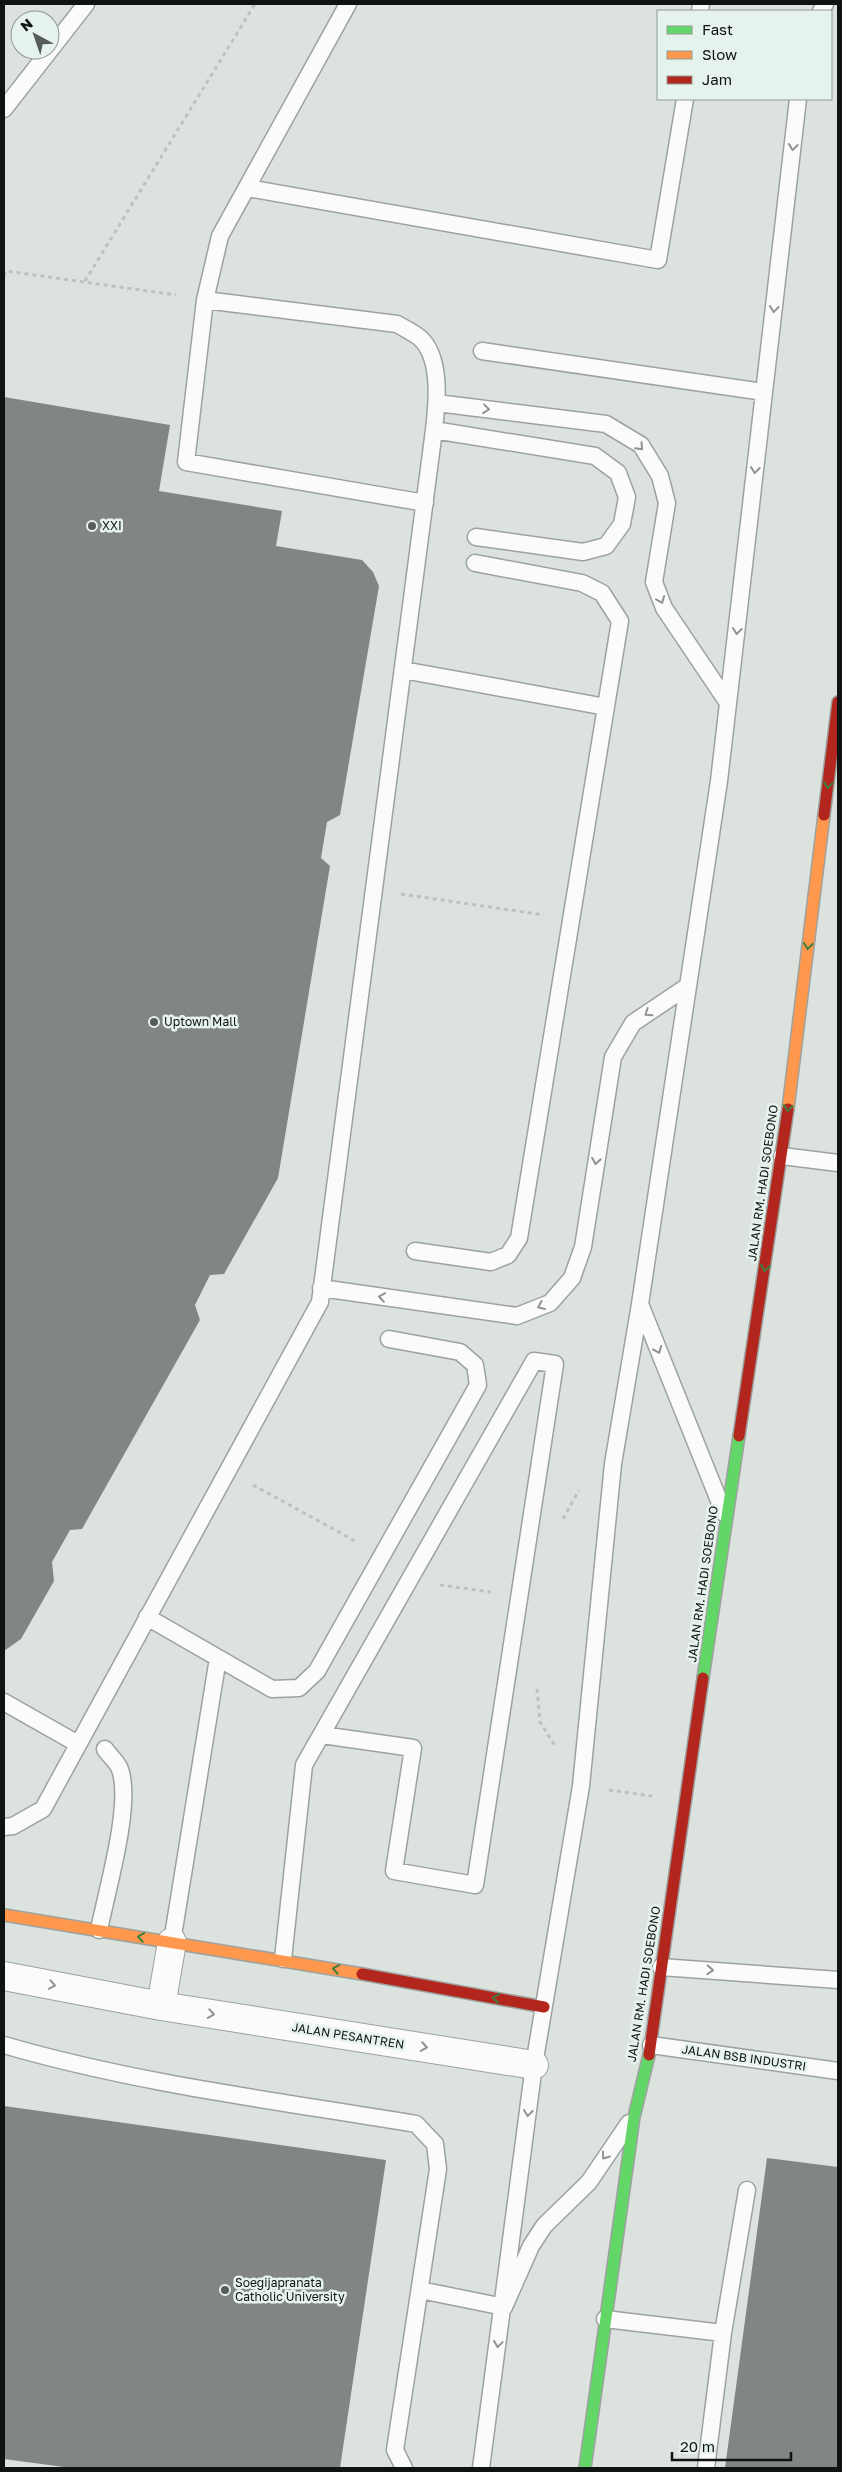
<svg xmlns="http://www.w3.org/2000/svg" width="842" height="2472" font-family="'Golos Text',sans-serif">
	<rect width="100%" height="100%" fill="#dce3df"/>
	<path fill="#818683" d="M4,397l166,28 -11,66 123,20 -6,35 86,14 11,12 6,14 -39,229 -13,7 -6,36 9,8 -52,312 -54,96 -14,1 -15,30 5,15 -118,209 -12,1 -18,32 2,19 -33,58 -17,12z
		M4,2106l382,54 -46,308h-269l-67,-9z
		M767,2158l71,9v301h-113z"/>
	<g fill="none" stroke-linecap="round" stroke-linejoin="round">
		<g stroke="#9da29f" stroke-width="19">
			<path id="lane" d="M700,11l1,-7
				M821,11l4,-7
				M4,109l82,-105
				M247,188l411,72 27,-161
				M205,300l15,-64 128,-232
				M482,351l282,41
				M437,403l169,21 35,21 19,31 7,27 -13,79 10,26 64,95
				M434,430l161,26 23,17 9,24 -5,27 -16,22 -23,6 -107,-15
				M403,670l203,37
				M782,1156l56,7
				M415,1251l76,11 17,-7 11,-17 101,-617 -18,-28 -20,-10 -107,-20
				M321,1288l196,28 33,-13 22,-25 11,-31 30,-190 20,-34 55,-37
				M640,1304l84,209
				M147,1617l125,72 27,-1 18,-17 161,-286 -3,-20 -15,-13 -71,-13
				M4,1702l74,42
				M4,1827l9,-1 30,-17 277,-507 114,-872c3,-26 8,-72 -14,-92 -6,-5 -16,-10 -23,-14l-192,-24 -19,162 239,41
				M99,1930c7,-37 35,-130 20,-163 -3,-6 -10,-12 -14,-18
				M172,1942l46,-284
				M283,1959l21,-194 230,-404 21,3 -80,521 -81,-14 19,-123 -91,-13
				M661,1967l177,13
				M4,2045c134,39 274,56 412,79l19,20 3,25 -43,281 9,18
				M651,2045l187,26
				M420,2290l84,17 27,-61 13,-20 45,-44 40,-59
				M605,2319l118,14 -17,135
				M723,2333l24,-143
				M481,2468l53,-403 47,-279 32,-322 27,-160 79,-523 79,-682"/>
		</g>
		<g stroke="#9da29f" stroke-width="30">
			<path id="street" d="M4,1976l157,30 373,59
				M161,2006l11,-64"/>
		</g>
		<g stroke="#9da29f" stroke-width="14">
			<path id="fast" d="M703,1678l36,-242
				M585,2468l49,-351 15,-62"/>
		</g>
		<g stroke="#9da29f" stroke-width="14">
			<path id="slow" d="M788,1109l36,-294
				M4,1915l358,59"/>
		</g>
		<g stroke="#9da29f" stroke-width="14">
			<path id="jam" d="M824,815l14,-113
				M739,1436l49,-327
				M362,1974l182,33
				M649,2055l54,-377"/>
		</g>
		<path stroke="#bfc1c0" stroke-width="3" stroke-dasharray="4 4" stroke-linecap="butt" d="M4,276l2,-5 170,24
			M85,281l170,-277
			M401,894l143,21
			M253,1485l104,57
			M563,1519l16,-29
			M440,1585l51,7
			M537,1689l3,33 15,24
			M609,1790l43,6"/>
		<use href="#lane" stroke="#fafbfa" stroke-width="16"/>
		<use href="#street" stroke="#fafbfa" stroke-width="28"/>
		<use href="#fast" stroke="#63d668" stroke-width="11"/>
		<use href="#slow" stroke="#ff974d" stroke-width="11"/>
		<use href="#jam" stroke="#b3261e" stroke-width="11"/>
	</g>
	<defs><path id="oneway-chevron" d="M-2-3.5L2.5 0L-2 3.5" fill="none" stroke-width="1.6" stroke-linecap="round" stroke-linejoin="round" transform="scale(1.25)"/></defs>
	<g stroke="#909391">
		<use href="#oneway-chevron" transform="translate(793 147) rotate(97)"/>
		<use href="#oneway-chevron" transform="translate(774 309) rotate(97)"/>
		<use href="#oneway-chevron" transform="translate(486 409) rotate(7)"/>
		<use href="#oneway-chevron" transform="translate(640 447) rotate(47)"/>
		<use href="#oneway-chevron" transform="translate(755 470) rotate(97)"/>
		<use href="#oneway-chevron" transform="translate(661 600) rotate(68)"/>
		<use href="#oneway-chevron" transform="translate(737 631) rotate(97)"/>
		<use href="#oneway-chevron" transform="translate(648 1013) rotate(146)"/>
		<use href="#oneway-chevron" transform="translate(596 1161) rotate(99)"/>
		<use href="#oneway-chevron" transform="translate(382 1297) rotate(-172)"/>
		<use href="#oneway-chevron" transform="translate(541 1306) rotate(157)"/>
		<use href="#oneway-chevron" transform="translate(658 1350) rotate(68)"/>
		<use href="#oneway-chevron" transform="translate(710 1970) rotate(3)"/>
		<use href="#oneway-chevron" transform="translate(52 1985) rotate(11)"/>
		<use href="#oneway-chevron" transform="translate(211 2014) rotate(9)"/>
		<use href="#oneway-chevron" transform="translate(424 2047) rotate(9)"/>
		<use href="#oneway-chevron" transform="translate(528 2113) rotate(97)"/>
		<use href="#oneway-chevron" transform="translate(605 2156) rotate(126)"/>
		<use href="#oneway-chevron" transform="translate(498 2344) rotate(98)"/>
	</g>
	<g stroke="#3d7e41">
		<use href="#oneway-chevron" transform="translate(828 785) rotate(97)"/>
		<use href="#oneway-chevron" transform="translate(808 946) rotate(97)"/>
		<use href="#oneway-chevron" transform="translate(788 1108) rotate(97)"/>
		<use href="#oneway-chevron" transform="translate(765 1268) rotate(99)"/>
		<use href="#oneway-chevron" transform="translate(141 1937) rotate(-171)"/>
		<use href="#oneway-chevron" transform="translate(336 1969) rotate(-170)"/>
		<use href="#oneway-chevron" transform="translate(496 1998) rotate(-170)"/>
	</g>
	<g fill="#575c59" stroke="#e6f3ec" stroke-width="2">
		<circle cx="92" cy="526" r="5"/>
		<circle cx="154" cy="1022" r="5"/>
		<circle cx="225" cy="2290" r="5"/>
	</g>
	<g text-anchor="middle" stroke-width="5" stroke-linejoin="round" paint-order="stroke">
		<g font-size="12" fill="#0f1311" stroke="#e6f3ec" text-anchor="start">
			<text x="102" y="530">XXI</text>
			<text x="164" y="1026">Uptown Mall</text>
			<text x="235" y="2287">Soegijapranata<tspan x="235" dy="14">Catholic University</tspan></text>
		</g>
		<g font-size="12" fill="#0f1311" stroke="#e6f3ec">
			<text transform="translate(763 1183) rotate(-82)" y="4">JALAN RM. HADI SOEBONO</text>
			<text transform="translate(703 1584) rotate(-82)" y="4">JALAN RM. HADI SOEBONO</text>
			<text transform="translate(644 1984) rotate(-81)" y="4">JALAN RM. HADI SOEBONO</text>
			<text transform="translate(348 2036) rotate(9)" y="4">JALAN PESANTREN</text>
			<text transform="translate(744 2058) rotate(8)" y="4">JALAN BSB INDUSTRI</text>
		</g>
	</g>
	<rect width="842" height="2472" fill="none" stroke="#0f1311" stroke-width="10"/>
	<rect x="657" y="10" width="175" height="90" fill="#e6f3ec" stroke="#909994"/>
	<rect x="667" y="26" width="25" height="8" fill="#63d668" stroke="#909994"/>
	<text x="702" y="35" font-size="15" fill="#0f1311">Fast</text>
	<rect x="667" y="51" width="25" height="8" fill="#ff974d" stroke="#909994"/>
	<text x="702" y="60" font-size="15" fill="#0f1311">Slow</text>
	<rect x="667" y="76" width="25" height="8" fill="#b3261e" stroke="#909994"/>
	<text x="702" y="85" font-size="15" fill="#0f1311">Jam</text>
	<g transform="translate(35 35) rotate(320)"><circle r="24" fill="#e6f3ec" stroke="#909994"/>
	<path d="M0-4L9 19L0 12L-9 19Z" fill="#575c59"/>
	<text y="-8" font-size="14" font-weight="bold" text-anchor="middle" fill="#0f1311">N</text>
	</g>
	<path d="M672 2452v8h119v-8" fill="none" stroke="#0f1311" stroke-width="2.5"/>
	<text x="680" y="2452" font-size="15" fill="#0f1311" stroke="#e6f3ec" stroke-width="4" paint-order="stroke">20 m</text>
</svg>
